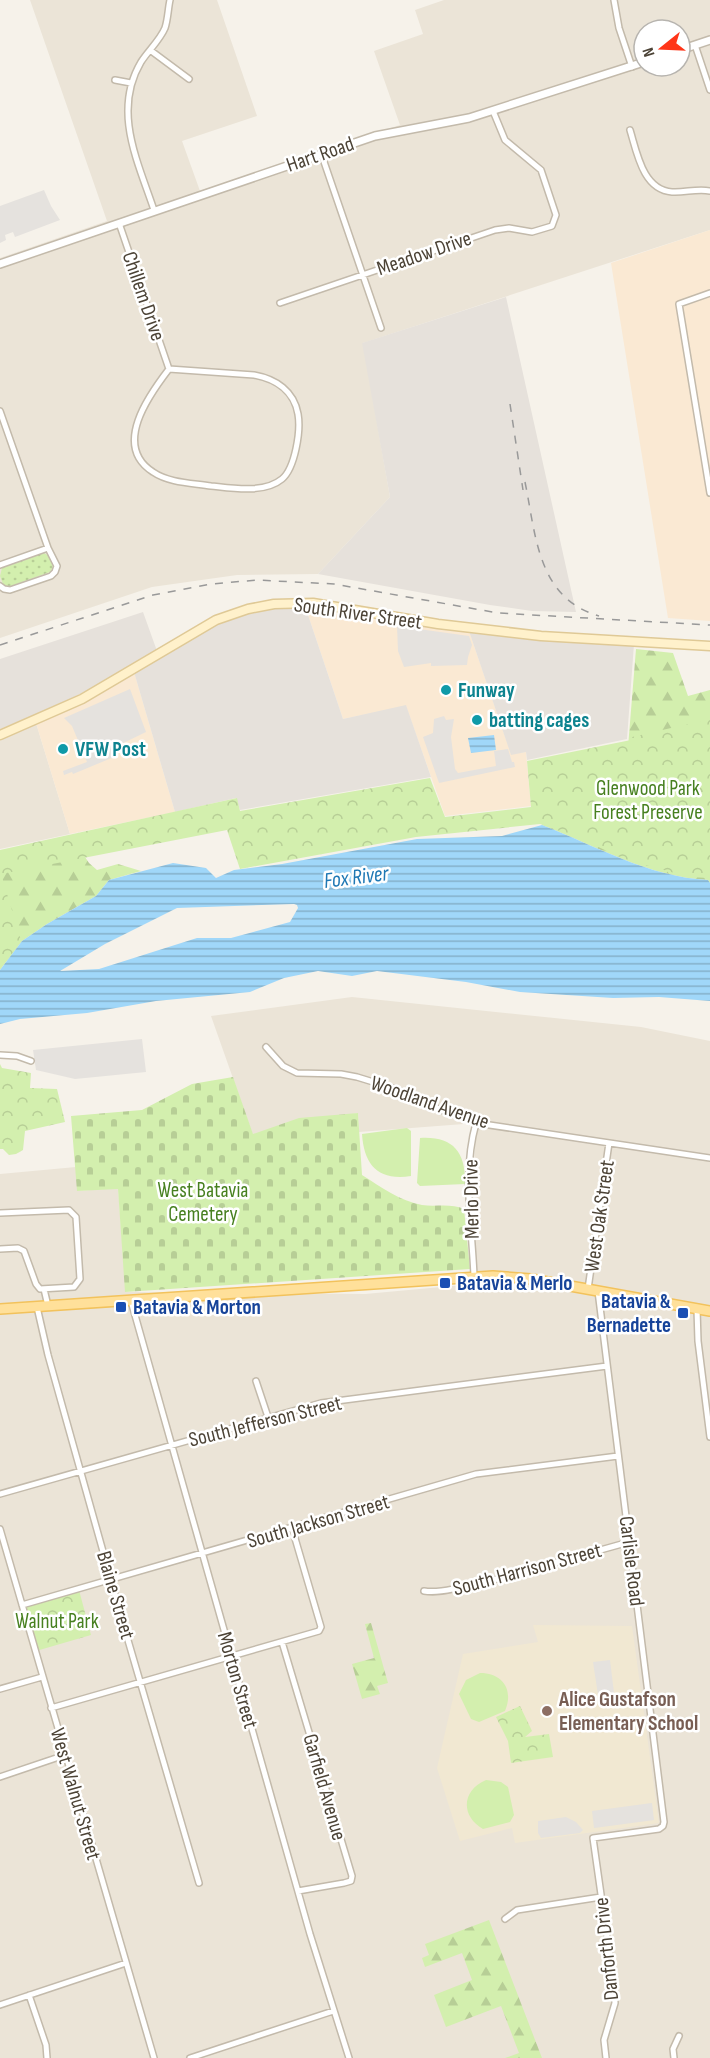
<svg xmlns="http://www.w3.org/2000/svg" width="710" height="2058" font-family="'Sofia Sans Condensed',sans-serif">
	<defs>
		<pattern id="grass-dots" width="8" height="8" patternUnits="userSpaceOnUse" patternTransform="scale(1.5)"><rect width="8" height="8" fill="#d3efae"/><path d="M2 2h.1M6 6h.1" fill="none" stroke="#b7ce96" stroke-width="1.8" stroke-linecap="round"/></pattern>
		<pattern id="forest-firs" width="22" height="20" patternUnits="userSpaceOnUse" patternTransform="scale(1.5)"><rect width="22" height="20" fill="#d3efae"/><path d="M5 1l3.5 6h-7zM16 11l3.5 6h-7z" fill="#b7ce96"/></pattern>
		<pattern id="cemetery-stones" width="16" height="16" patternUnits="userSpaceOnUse" patternTransform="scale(1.5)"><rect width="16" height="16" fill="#d3efae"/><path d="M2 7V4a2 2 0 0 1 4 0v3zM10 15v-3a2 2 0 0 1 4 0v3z" fill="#b7ce96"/></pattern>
		<pattern id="park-crowns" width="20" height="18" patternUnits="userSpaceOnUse" patternTransform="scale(1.5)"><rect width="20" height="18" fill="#d3efae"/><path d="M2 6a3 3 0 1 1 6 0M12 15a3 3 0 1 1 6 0" fill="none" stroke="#b7ce96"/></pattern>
		<pattern id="water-rules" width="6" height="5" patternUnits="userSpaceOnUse" patternTransform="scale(1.5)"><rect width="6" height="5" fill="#a0d7f9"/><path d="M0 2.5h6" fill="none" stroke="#85b0ca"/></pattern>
	</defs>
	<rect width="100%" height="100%" fill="#f6f2ea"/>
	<path fill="#ebe4d7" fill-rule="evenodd" d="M30,0h187l40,116 -75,25 18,50 200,-66 -26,-74 49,-17 -8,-24 29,-10h266v230l-347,113 27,154 -72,77 -81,1 -85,12 -152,51v-380l107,-37zM644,30h36v36h-36z
		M36,723l34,111 -70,15v-111z
		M352,997l289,30 69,14v1017h-710v-884l76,-7 2,24 40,-3 8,104 239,2 109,-10 -3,-81 6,-80 -118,9 -1,-19 -105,22 -42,-119z"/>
	<path fill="#fae9d3" d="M710,230v391l-42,-3 -57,-355z
		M305,606l164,25 42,123 15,-2 5,54 -86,10 -39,-110 -63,13z
		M134,672l41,140 -105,22 -34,-111z"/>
	<path fill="#e6e1db" d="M506,297l70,315 -44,-1 -42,-6 -172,-31 72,-77 -28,-154z
		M305,606l38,113 63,-14 25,72 -191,33 -4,-12 -61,14 -41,-140 74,-45 28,-11 28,-8z
		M143,612l14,39 -46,28 -64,31 -47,19v-70z
		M469,631l165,13 -7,95 -100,21 -1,-8 -15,3z"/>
	<path fill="#f1e8d2" d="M533,1625l99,1 27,197 -144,20 -3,-15 -52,13 -23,-73 26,-114 75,-12z"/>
	<path fill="url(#grass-dots)" d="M44,553l5,3 4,11 -3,5 -42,15 -5,-3 -3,-8 2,-8z"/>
	<path fill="url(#forest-firs)" d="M636,649l37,4 15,43 22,-6v193l-2,-3c-59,-3 -112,-34 -166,-55l-5,-53 91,-25z
		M79,848l10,15 8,7 21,-6 23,7 -32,9 -13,16 -49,28 -25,17 -22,29v-106z
		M371,1623l17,60 -11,3 3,8 -18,5 -10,-35 22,-6 -9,-34z
		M489,1920l53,138h-37l14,-5 -18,-47 -55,21 -12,-32 38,-15 -10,-27 -37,14 -3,-9 7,-3 -4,-11z"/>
	<path fill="url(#cemetery-stones)" d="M233,1077l20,57 46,-16 59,-5 4,62c19,12 38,26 60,30 14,2 30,-2 42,4l6,60 -345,23 -7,-103 -41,2 -6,-75 71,-6 50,-26z"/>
	<path fill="url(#park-crowns)" d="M710,719v162l-2,-3 -19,-1 -65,-18 -47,-22 -37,-13 -124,13 -176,32 -13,-39 -226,44 20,66 -11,17 -10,10v-117l237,-52 3,13 190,-33 15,39 86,-10 -4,-46 104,-21 1,-3z
		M0,1064l2,4 29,5 -1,15 27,1 8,33 -40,9 -2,19 -7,4 -7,1 -6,-6h-3z
		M79,1590l12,45 -55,16 -13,-45z
		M520,1706l12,25 -7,6 24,-3 4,23 -42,6 -3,-22 -12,-24z"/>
	<path fill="#d3efae" d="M407,1128l4,3v45c-33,5 -47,-11 -49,-42z
		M420,1138c33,-2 46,14 45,46l-45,2 -3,-3z
		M480,1673c23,0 34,17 25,38l-26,11 -8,-3 -12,-25 7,-14z
		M486,1780l15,2 7,5 6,28 -4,7 -27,7c-23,-13 -21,-39 3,-49z"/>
	<path fill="#e5e2de" d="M44,190l7,16 9,14 -45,17 -2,-5 -8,3 1,5 -6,3v-37z
		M397,626l72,10 3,9 -4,12 -1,8 -36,1v-3l-27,4 -6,-16z
		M130,689l16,43 -35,17 3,8 -41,17 -1,-2 -8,3 -1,-4 24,-9 -15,-36 -8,-8z
		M444,716l2,4 8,-1 -3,18 4,32 3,4 38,-7 -2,-15 14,-2 4,13h2l1,5 -76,16 -16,-46 10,-4 1,-14z
		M142,1039l4,33 -71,7 -39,-9 -3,-20z
		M610,1660l4,33 -16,2 -5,-33z
		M652,1803l2,17 -60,8 -2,-17z
		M566,1817l10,5 7,8 -3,3 -39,5 -3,-5v-12z"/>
	<path fill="url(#water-rules)" fill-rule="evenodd" d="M494,735l2,15 -25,3 -3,-15z
		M542,825c54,21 107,52 166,55l2,3v118l-51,-4 -46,1 -93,-6 -54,-10 -89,-11 -25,5 -34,-5 -34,7 -34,14 -94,9 -69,12 -67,6 -20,5v-54l22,-29 25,-17 49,-28 13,-16 64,-17 33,5 10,10 18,-8 48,-6 135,-25 85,-3zM294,904l3,1 1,3 -8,14 -59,16h-34l-98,31 -39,2 45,-27 72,-36z"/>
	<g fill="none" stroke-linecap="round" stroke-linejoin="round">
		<g stroke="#c3baab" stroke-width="8">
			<path id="minor" d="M614,0l5,28 13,39
				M695,45l15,45
				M150,50l39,29
				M115,80l16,3
				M630,130c7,23 13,60 42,62 13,1 25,-4 38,-1
				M321,153l60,175
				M154,210c-16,-48 -42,-99 -13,-148 7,-11 19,-22 24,-34 3,-9 3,-19 5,-28
				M119,223l50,146 85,6c22,4 40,16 44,39 3,17 -3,54 -16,65 -18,15 -51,9 -71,7 -18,-3 -42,-3 -58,-14 -41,-26 -4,-77 16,-103
				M710,293l-31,11 31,189
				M280,303l215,-73 14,-2 23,4 20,-6 4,-11 -15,-45 -36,-30 -12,-29
				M0,411l48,137 9,18 -2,6 -4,4 -41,14 -6,-1 -4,-3
				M0,565l48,-17
				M266,1047l17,19 14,7 44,1 16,3 39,12 45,21 28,7 7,6 234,35
				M0,1055l17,1 14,5
				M0,1213l69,-3 7,7 4,62 -6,8 -34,2 -4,-5 -12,-33 -6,-3 -18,1
				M474,1276c-2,-51 -12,-103 2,-153
				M44,1289l4,17
				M588,1289l21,-146
				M598,1291l66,531 -1,4 -4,3 -66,9 21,148 1,17 -11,37 2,18
				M131,1301l179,633 39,124
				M37,1307l11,48 77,275 74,253
				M697,1309l1,32 12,96
				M256,1381l12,36
				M0,1494l321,-91 286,-37
				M0,1529l154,529
				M424,1591c17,3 31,-4 48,-5l157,-44
				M22,1605l454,-131 142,-18
				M282,1642l70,234 -1,5 -7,2 -46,8
				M0,1689l42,-12
				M51,1708l268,-77 2,-4 -29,-99
				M0,1777l65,-22
				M505,1919l12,-9 84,-13
				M29,1995l17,50 1,13
				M0,2005l126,-42
				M190,2058l143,-47
				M674,2058l-1,-9 6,-13"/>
		</g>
		<g stroke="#c3baab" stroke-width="10">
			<path id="tertiary" d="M680,50l30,-10
				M0,264l375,-128 94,-18 175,-56"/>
		</g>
		<g stroke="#dfc996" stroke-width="11">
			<path id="secondary" d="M0,735l82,-36 134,-79 32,-11 26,-5 39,-1 125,21 103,12 169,10"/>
		</g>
		<g stroke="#f2c25c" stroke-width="12">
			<path id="primary" d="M0,1309l493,-33 38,3 179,32"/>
		</g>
		<use href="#minor" stroke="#fff" stroke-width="5"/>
		<use href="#tertiary" stroke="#fff" stroke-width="7"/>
		<use href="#secondary" stroke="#fff1cb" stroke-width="8"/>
		<use href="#primary" stroke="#ffe09a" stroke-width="9"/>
		<path stroke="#999" stroke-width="1.5" stroke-dasharray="8 8" stroke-linecap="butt" d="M510,404l13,86
			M525,482c11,53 12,116 74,134
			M0,645l153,-50 58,-11 46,-4 77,4 164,29 212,12"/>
	</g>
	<g fill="#0f9aa8" stroke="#fff" stroke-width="2">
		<circle cx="446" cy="690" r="6"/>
		<circle cx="477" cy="720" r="6"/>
		<circle cx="63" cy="749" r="6"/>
	</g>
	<g fill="#1a4fb4" stroke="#fff" stroke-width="2">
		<rect x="439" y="1277" width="12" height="12" rx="3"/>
		<rect x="115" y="1301" width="12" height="12" rx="3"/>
		<rect x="677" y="1307" width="12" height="12" rx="3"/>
	</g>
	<circle fill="#8d6e63" stroke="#fff" stroke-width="2" cx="547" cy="1711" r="6"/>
	<g text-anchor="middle" stroke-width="5" stroke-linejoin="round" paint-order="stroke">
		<g font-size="21" fill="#4c4336" stroke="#fff">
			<text transform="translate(320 154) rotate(-19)" y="7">Hart Road</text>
			<text transform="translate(424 253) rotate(-19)" y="7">Meadow Drive</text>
			<text transform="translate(144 296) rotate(71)" y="7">Chillem Drive</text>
			<text transform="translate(358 613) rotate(8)" y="7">South River Street</text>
			<text transform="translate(430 1102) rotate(19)" y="7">Woodland Avenue</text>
			<text transform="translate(471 1199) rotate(-91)" y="7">Merlo Drive</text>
			<text transform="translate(599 1216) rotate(-82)" y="7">West Oak Street</text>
			<text transform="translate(265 1421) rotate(-14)" y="7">South Jefferson Street</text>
			<text transform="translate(318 1521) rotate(-16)" y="7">South Jackson Street</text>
			<text transform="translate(632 1561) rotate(83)" y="7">Carlisle Road</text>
			<text transform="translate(527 1569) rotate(-15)" y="7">South Harrison Street</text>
			<text transform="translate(116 1595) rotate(74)" y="7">Blaine Street</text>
			<text transform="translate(238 1680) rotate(74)" y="7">Morton Street</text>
			<text transform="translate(325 1787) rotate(74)" y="7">Garfield Avenue</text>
			<text transform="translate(76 1794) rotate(74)" y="7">West Walnut Street</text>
			<text transform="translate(606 1949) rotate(-96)" y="7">Danforth Drive</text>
		</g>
		<g font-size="21" font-weight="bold" fill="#0d838f" stroke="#fff" text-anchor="start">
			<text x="458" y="697">Funway</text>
			<text x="489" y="727">batting cages</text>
			<text x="75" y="756">VFW Post</text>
		</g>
		<g font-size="21" fill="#478020" stroke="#fff">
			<text x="648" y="795">Glenwood Park<tspan x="648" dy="24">Forest Preserve</tspan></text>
			<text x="203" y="1197">West Batavia<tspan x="203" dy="24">Cemetery</tspan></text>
			<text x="57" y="1628">Walnut Park</text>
		</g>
		<g font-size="21" font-weight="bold" fill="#164399" stroke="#fff" text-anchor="start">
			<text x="457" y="1290">Batavia &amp; Merlo</text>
			<text x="671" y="1308" text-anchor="end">Batavia &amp;<tspan x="671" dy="24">Bernadette</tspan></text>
			<text x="133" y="1314">Batavia &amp; Morton</text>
		</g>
		<g font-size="21" font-weight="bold" fill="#785e54" stroke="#fff" text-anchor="start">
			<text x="559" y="1706">Alice Gustafson<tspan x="559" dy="24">Elementary School</tspan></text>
		</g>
		<g font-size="22" font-style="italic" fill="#1f78b4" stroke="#fff">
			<text transform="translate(356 876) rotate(-7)" y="8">Fox River</text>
		</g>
	</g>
	<g transform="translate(662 48) rotate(252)"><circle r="28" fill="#ffffff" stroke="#b7b4af" stroke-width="1.5"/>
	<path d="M0-4.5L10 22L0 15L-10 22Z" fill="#ff3518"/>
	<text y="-9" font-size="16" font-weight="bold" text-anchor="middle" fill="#4c4336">N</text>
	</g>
</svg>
